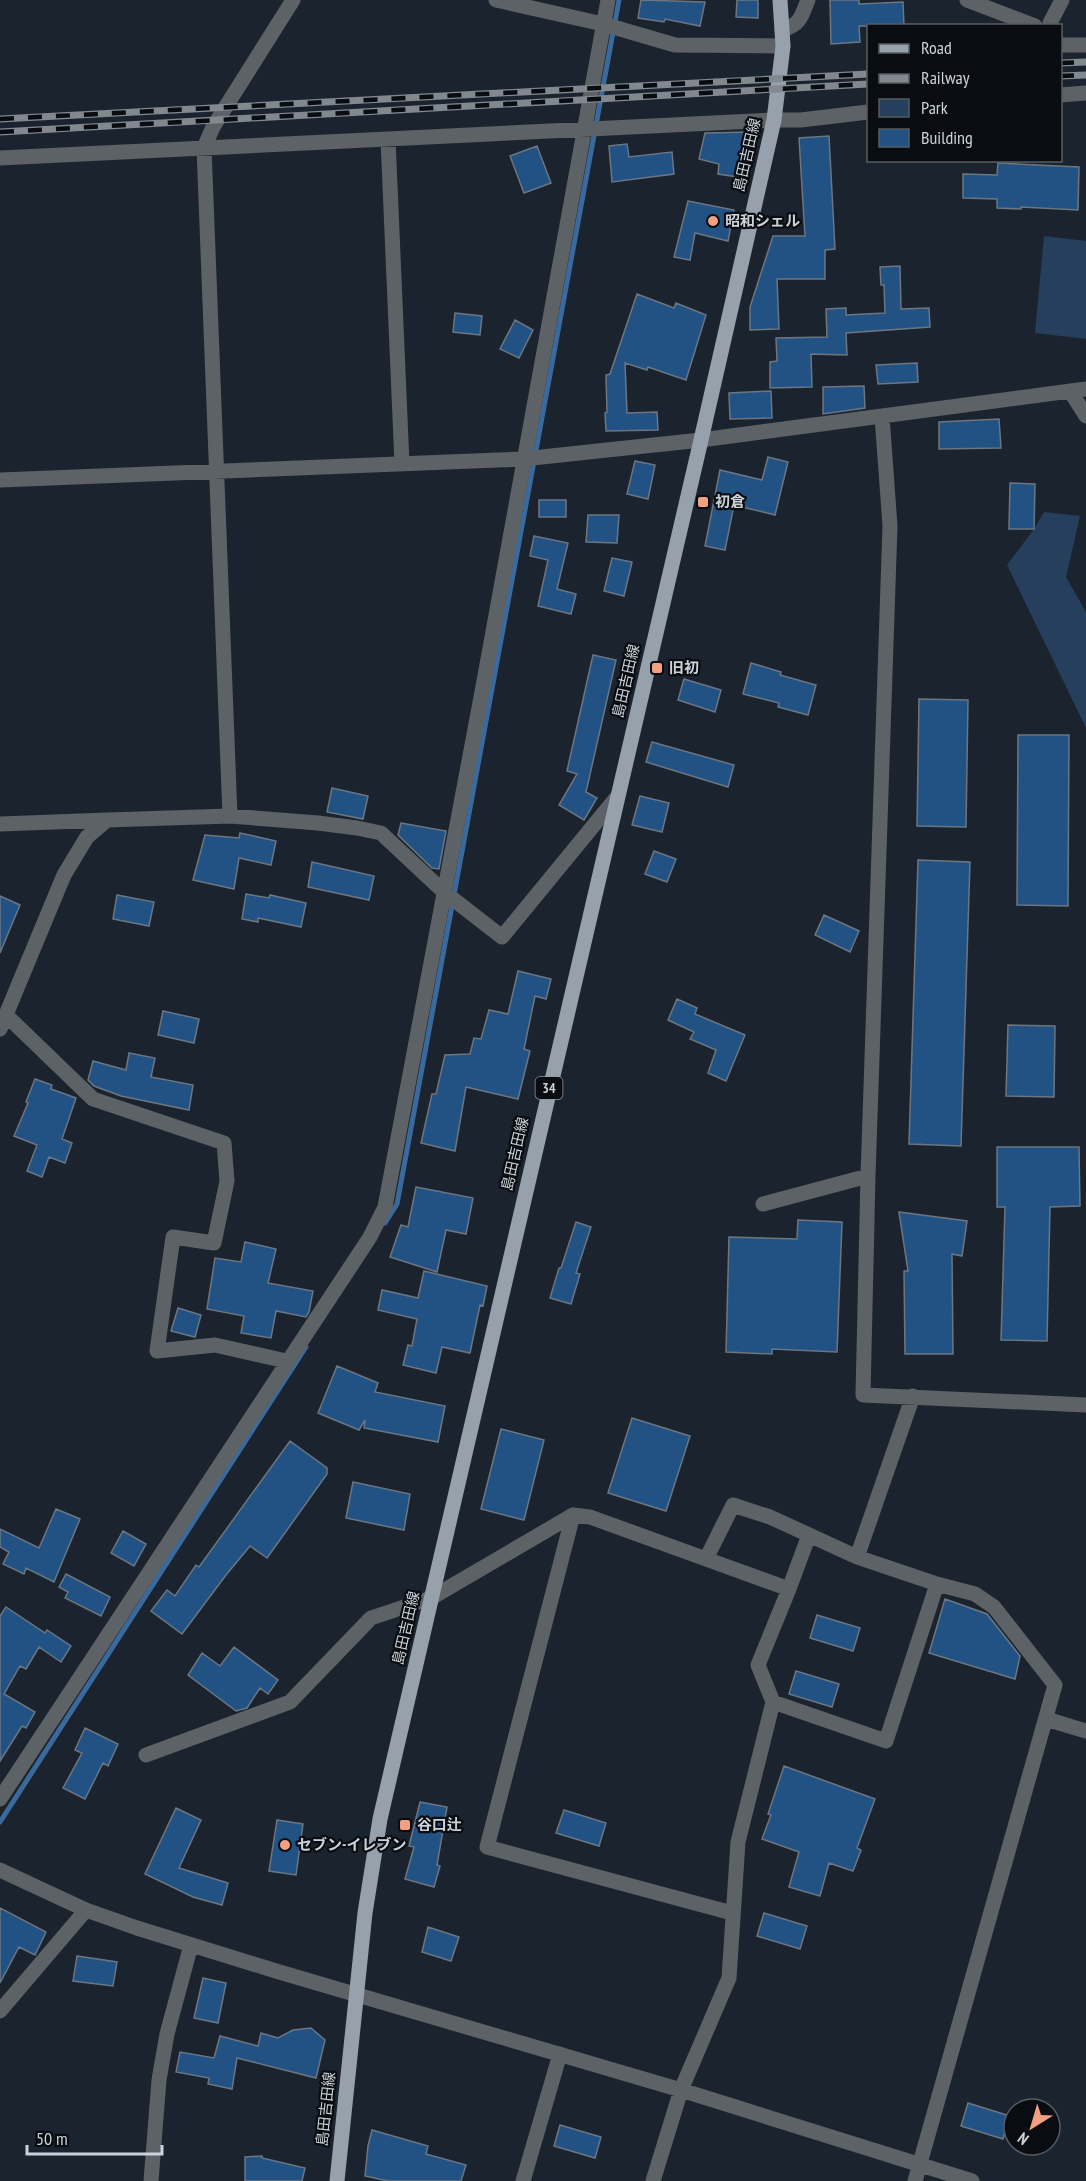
<svg xmlns="http://www.w3.org/2000/svg" width="1086" height="2181" font-family="'PT Sans Narrow','Noto Sans JP',sans-serif">
	<rect width="100%" height="100%" fill="#1b242e"/>
	<path fill="#253f5c" d="M1044,236l42,5v98l-51,-6z
		M1044,512l36,4 -14,61 20,35v116l-79,-163 27,-36z"/>
	<g fill="none" stroke-linecap="round" stroke-linejoin="round">
		<path stroke="#3a6a9d" stroke-width="5" d="M385,1223l12,-19 222,-1204
			M0,1822l306,-475"/>
	</g>
	<path fill="#215283" stroke="#6b7682" stroke-width="1.5" d="M641,0l64,2 -5,24 -35,-7 -1,3 -26,-4z
		M737,0h21v18l-22,-1z
		M830,0h29v4l44,-2 1,24h-45l1,16 -29,2z
		M751,132l-7,46 -26,-4 1,-10 -20,-5 6,-26z
		M829,136l6,113 -10,1v29h-48l2,50 -29,1v-23l23,-71h32l-6,-98z
		M627,144l2,13 43,-5 2,22 -62,8 -3,-36z
		M537,146l14,37 -27,10 -14,-37z
		M998,163l81,4 -1,43 -57,-3v2l-24,-1v-9l-34,-1v-24l34,1z
		M688,201l46,9 -6,31 -33,-8 -5,27 -16,-3z
		M900,266l1,43 28,-1 1,19 -84,6 1,22 -36,-1 1,33 -42,1v-26l7,-1 -1,-23 51,-1 -1,-28 20,-1v7l39,-2 -1,-28h-3l-1,-18z
		M637,294l37,14 2,-5 30,12 -20,65 -38,-13 -1,3 -22,-7 2,50 30,-1 1,18 -52,1 -1,-18 2,-1 -1,-37 4,-1z
		M455,313l27,3 -2,19 -27,-3z
		M515,320l18,10 -14,28 -19,-9z
		M917,363l1,19 -40,2 -2,-19z
		M864,386l1,22 -42,6v-27z
		M771,391l1,27 -42,1 -1,-26z
		M999,419l2,29 -62,1v-27z
		M768,457l20,5 -13,53 -41,-10 -9,45 -20,-4 15,-76 42,10z
		M635,461l20,4 -7,34 -21,-5z
		M1010,483l25,1 -1,45h-25z
		M539,500h27v17h-27z
		M588,515h31l-2,28 -31,-1z
		M534,536l34,7 -11,46 19,5 -5,20 -33,-8 10,-46 -18,-4z
		M612,558l20,4 -8,34 -20,-5z
		M593,655l23,5 -30,132 11,6 -13,22 -25,-15 18,-31 -10,-3z
		M751,663l30,9 -1,3 36,10 -8,30 -30,-8 1,-4 -36,-9z
		M684,679l37,11 -6,22 -37,-12z
		M919,699l49,1 -2,127 -49,-1z
		M1018,735h51l-1,171 -51,-1z
		M652,742l82,23 -6,22 -82,-25z
		M332,788l36,8 -5,23 -36,-7z
		M640,796l29,7 -7,29 -30,-7z
		M401,823l45,8 -7,38 -7,-1 -34,-33z
		M240,833l36,8 -5,24 -32,-7 -5,31 -41,-9 12,-45 34,3z
		M654,851l22,8 -9,23 -22,-8z
		M918,860l52,2 -9,284 -52,-2z
		M312,862l62,14 -5,24 -61,-13z
		M246,894l23,4 1,-3 36,8 -5,24 -43,-9v4l-16,-3z
		M117,895l37,7 -5,24 -36,-7z
		M0,896l20,9 -20,48z
		M824,915l35,16 -9,21 -35,-17z
		M518,971l33,8 -5,20 -11,-3 -11,53 6,2 -12,48 -52,-12 -11,64 -34,-8 11,-49h4l9,-39 25,-1 4,-16 7,1 8,-29 19,4z
		M677,999l20,9 -2,6 50,21 -19,46 -18,-8 8,-23 -26,-11 4,-7 -26,-12z
		M163,1011l36,8 -5,24 -36,-8z
		M1008,1025l47,1 -1,71 -48,-1z
		M129,1053l26,5 -4,19 42,8 -4,25 -68,-14 -27,-10 -6,-6 5,-19 33,9z
		M35,1079l17,6 -1,4 25,9 -14,41 10,4 -7,20 -16,-6 -7,20 -15,-6 10,-26 -23,-9 14,-33 -2,-1z
		M997,1147h82l1,59 -30,1 -3,134 -46,-1 4,-133h-8z
		M416,1187l57,11 -7,36 -20,-4 -9,42 -47,-15 11,-32 7,2z
		M899,1212l68,9 -5,35 -10,-2 1,100h-48l-1,-83h4z
		M798,1220l44,2 -5,130 -65,-3v5l-46,-2 3,-115 68,2z
		M576,1222l15,5 -15,46 4,1 -9,30 -21,-6 9,-30h2z
		M245,1242l31,7 -8,34 45,8 -4,21 -3,5 -30,-6 -5,27 -30,-5 3,-17 -37,-7 8,-51 26,4z
		M424,1271l63,15 -4,20 -3,-1 -10,48 -28,-6 -6,26 -33,-8 5,-20 4,1 5,-27 -39,-9 4,-20 36,8z
		M178,1308l23,7 -6,22 -24,-6z
		M337,1366l41,17 -3,9 70,14 -7,36 -74,-14 1,-8 -6,10 -41,-17z
		M632,1418l58,18 -24,75 -58,-18z
		M501,1429l43,11 -20,80 -43,-11z
		M290,1441l37,27v6l-60,84 -17,-12 -24,29 -44,59 -31,-23 16,-21 8,6 21,-31 3,2z
		M353,1482l57,12 -6,36 -58,-12z
		M56,1509l24,10 -26,63 -28,-14 -2,6 -21,-10 6,-12 -9,-5v-18l39,19z
		M123,1531l23,13 -12,22 -23,-13z
		M66,1574l44,23 -9,19 -36,-18 3,-6 -9,-5z
		M945,1599l42,15 33,42 -5,23 -86,-26z
		M6,1607l39,26 2,-3 24,16 -10,16 -22,-15 -13,22 -6,-3 -16,28 31,18 -9,16 -4,-2 -22,35v-145z
		M817,1615l43,13 -7,23 -43,-13z
		M234,1647l44,33 -10,14 -8,-6 -13,20 -11,3 -48,-36 14,-22 18,13z
		M796,1671l43,13 -7,23 -43,-13z
		M85,1728l33,16 -10,22 -5,-3 -18,36 -22,-11 19,-35 -7,-3z
		M784,1766l91,33 -18,49 4,2 -8,21 -24,-8 -9,33 -31,-9 10,-35 -37,-13 9,-24 -3,-1z
		M420,1802l27,5 -10,58 3,1 -6,21 -29,-8 9,-32 -5,-1z
		M176,1808l25,12 -22,48 49,15 -6,22 -29,-8 -48,-23z
		M564,1810l42,13 -7,23 -43,-13z
		M277,1820l26,4 -7,51 -27,-4z
		M0,1908l46,24 -11,23 -16,-8 -19,36z
		M764,1913l43,13 -7,23 -43,-13z
		M428,1927l31,10 -8,24 -29,-9z
		M77,1956l40,6 -4,24 -40,-5z
		M203,1978l23,5 -8,40 -24,-5z
		M311,2028l14,12 -9,38 -79,-20 -5,31 -24,-5 1,-6 -33,-6 4,-20 34,6 6,-22 38,10 3,-13 17,5 15,-8z
		M968,2103l42,13 -7,23 -42,-13z
		M560,2125l41,12 -6,21 -41,-12z
		M372,2130l56,16 -2,8 40,11 -5,16h-73l-23,-5 3,-30z
		M262,2156v2l43,10 -3,13h-57v-24z"/>
	<g fill="none" stroke-linecap="round" stroke-linejoin="round">
		<path stroke="#5d6267" stroke-width="15" d="M496,0l107,24 72,21 108,1
			M967,0l68,26
			M1051,26l-1,-3 12,-23
			M782,30c19,-6 19,-13 26,-30
			M1060,45h26
			M1060,95l26,-2
			M388,139l14,325
			M0,158l774,-38h27l67,-8
			M1070,391l16,25
			M0,480l523,-21 178,-19 385,-51
			M230,816l-26,-668 9,-21 80,-127
			M0,824l107,-4
			M6,1015l87,84 131,44 3,38 -13,62 -41,-6 -16,114 58,-6 71,16
			M0,1029l64,-154 23,-38 20,-17 123,-4 88,7 39,5 24,5 63,59 58,45 115,-140
			M868,1176l22,-650 -8,-110
			M763,1204l105,-28 -5,219 223,10
			M573,1515l-86,332 245,66
			M857,1557l56,-161
			M706,1559l83,30 20,-54
			M773,1702l-15,-37 31,-76
			M1046,1719l40,12
			M146,1755l144,-53 81,-84 60,-20 142,-83 17,2 116,42 27,-54 37,12 87,40 80,27
			M0,1799l370,-562 15,-30 97,-515 126,-692
			M0,1870l86,40 51,18 139,43 405,119 291,91
			M0,2011l86,-101
			M151,2181l8,-101 8,-46 24,-89
			M523,2181l37,-127
			M653,2181l28,-91 48,-112 9,-136 35,-140 113,39 51,-157 38,10 19,13 61,78 -140,496"/>
		<path stroke="#97a1ac" stroke-width="15" d="M337,2181l28,-268 15,-94 321,-1379 73,-320 9,-74 -3,-46"/>
		<g stroke="#818890" stroke-width="7">
			<path id="rail" d="M1060,63l26,-1
				M1060,76l26,-1
				M0,119l868,-45
				M0,132l868,-48"/>
		</g>
		<use href="#rail" stroke="#090d12" stroke-width="4.5" stroke-dasharray="14" stroke-linecap="butt"/>
	</g>
	<g fill="#f2a081" stroke="#090d12" stroke-width="2">
		<circle cx="713" cy="221" r="6"/>
		<rect x="697" y="496" width="12" height="12" rx="3"/>
		<rect x="651" y="662" width="12" height="12" rx="3"/>
		<rect x="399" y="1819" width="12" height="12" rx="3"/>
		<circle cx="285" cy="1845" r="6"/>
	</g>
	<g text-anchor="middle" stroke-width="4.5" stroke-linejoin="round" paint-order="stroke">
		<rect fill="#090d12" stroke="#92979d" stroke-width="1.5" x="535.5" y="1077" width="27" height="22" rx="4.5"/>
		<g font-size="14" font-weight="bold" fill="#ccd2d9">
			<text x="549" y="1093">34</text>
		</g>
		<g font-size="15" fill="#ccd2d9" stroke="#090d12">
			<text transform="translate(747 155) rotate(-77)" y="5">島田吉田線</text>
			<text transform="translate(626 681) rotate(-77)" y="5">島田吉田線</text>
			<text transform="translate(515 1154) rotate(-77)" y="5">島田吉田線</text>
			<text transform="translate(406 1628) rotate(-77)" y="5">島田吉田線</text>
			<text transform="translate(326 2109) rotate(-84)" y="5">島田吉田線</text>
		</g>
		<g font-size="15" font-weight="bold" fill="#ccd2d9" stroke="#090d12" text-anchor="start">
			<text x="725" y="226">昭和シェル</text>
			<text x="715" y="507">初倉</text>
			<text x="669" y="673">旧初</text>
			<text x="417" y="1830">谷口辻</text>
			<text x="297" y="1850">セブン-イレブン</text>
		</g>
	</g>
	<rect x="867" y="24" width="195" height="138" fill="#090d12" stroke="#575c62" stroke-width="1.5"/>
	<rect x="879" y="44" width="30" height="9" fill="#97a1ac" stroke="#575c62" stroke-width="1.5"/>
	<text x="921" y="54" font-size="18" fill="#ccd2d9">Road</text>
	<rect x="879" y="74" width="30" height="9" fill="#818890" stroke="#575c62" stroke-width="1.5"/>
	<text x="921" y="84" font-size="18" fill="#ccd2d9">Railway</text>
	<rect x="879" y="99" width="30" height="18" fill="#253f5c" stroke="#575c62" stroke-width="1.5"/>
	<text x="921" y="114" font-size="18" fill="#ccd2d9">Park</text>
	<rect x="879" y="129" width="30" height="18" fill="#215283" stroke="#575c62" stroke-width="1.5"/>
	<text x="921" y="144" font-size="18" fill="#ccd2d9">Building</text>
	<g transform="translate(1032 2127) rotate(217)"><circle r="28" fill="#090d12" stroke="#575c62" stroke-width="1.5"/>
	<path d="M0-4.5L10 22L0 15L-10 22Z" fill="#f2a081"/>
	<text y="-9" font-size="16" font-weight="bold" text-anchor="middle" fill="#ccd2d9">N</text>
	</g>
	<path d="M27 2145v9h135v-9" fill="none" stroke="#ccd2d9" stroke-width="3"/>
	<text x="36" y="2145" font-size="18" fill="#ccd2d9" stroke="#090d12" stroke-width="4.5" paint-order="stroke">50 m</text>
</svg>
